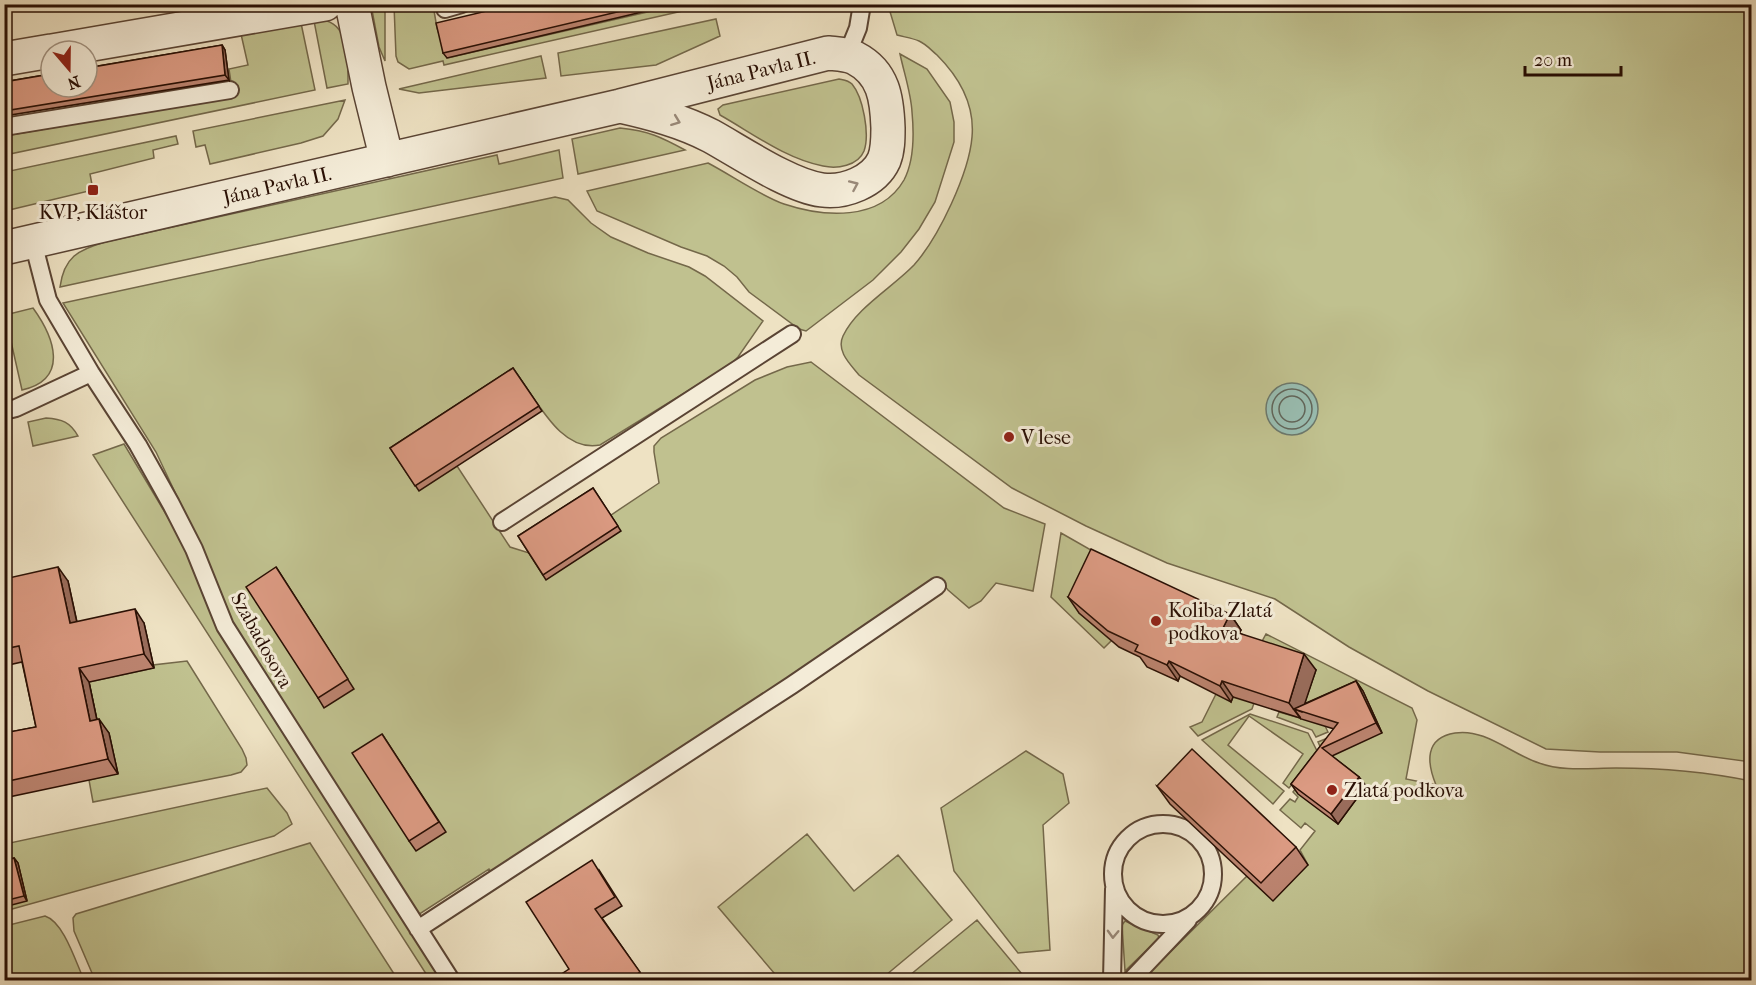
<svg xmlns="http://www.w3.org/2000/svg" width="1756" height="985" font-family="'IM FELL French Canon',serif">
	<rect width="100%" height="100%" fill="#eee2c3"/>
	<filter id="stains"><feTurbulence type="fractalNoise" baseFrequency=".00333" numOctaves="4"/><feColorMatrix values="0 0 0 0 .2 0 0 0 0 .09 0 0 0 0 .02 0 0 0 .5 -.17"/></filter>
	<radialGradient id="worn" r=".72"><stop offset=".6" stop-color="#630" stop-opacity="0"/><stop offset="1" stop-color="#630" stop-opacity=".3"/></radialGradient>
	<path fill="#c0c18f" stroke="#74684a" stroke-width="1.5" d="M371,5h14v56l-6,-14z
		M394,5h39l4,23 10,30 231,-53h31l-265,60 -1,-4 -34,8 -11,-7 -2,-6z
		M888,5h863v757l-74,-10h-77l-54,-3 -118,-58 -79,-44 -74,-48 -108,-36 -81,-37 -74,-38 -153,-113c-9,-11 -23,-24 -16,-39 13,-28 50,-49 71,-71 25,-28 55,-92 58,-128 3,-33 -13,-60 -35,-82 -6,-5 -11,-11 -18,-14 -7,-3 -15,-4 -22,-6z
		M716,19l4,17 -64,29 -95,11 -3,-23z
		M322,20c28,3 26,42 26,64l-21,4 -13,-67z
		M301,23l14,67 -310,65v-19l228,-40 -4,-27 19,-4 -7,-31z
		M900,54l27,15 23,33 4,20v20l-19,60 -16,27 -18,23 -28,28 -67,51 -7,-2 -50,-37 -12,-15 -13,-11 -17,-10 -26,-9 -84,-36 -10,-20 121,-28c23,12 53,33 76,41 39,13 96,18 120,-24 10,-19 10,-47 8,-68 -1,-19 -8,-39 -12,-58z
		M541,56l5,22 -127,15 -20,-4z
		M839,79c5,1 9,1 13,5 11,13 18,50 12,67 -6,15 -27,18 -41,15 -37,-7 -71,-33 -103,-51l-2,-6 5,-4z
		M345,100l-7,19 -15,17 -22,7 -91,21 -5,-19 -9,2 -3,-16z
		M620,128c29,3 41,9 65,22l-107,24 -6,-35z
		M176,136l2,8 -25,6 1,8 -64,16 3,16 -88,21v-39z
		M559,150l4,28 -503,109c4,-30 18,-37 45,-45l392,-87 2,9z
		M555,197l13,3 23,23 20,14 37,16 41,14 16,9 58,45 -25,36 -8,8 -130,80c-40,8 -63,-46 -84,-72l-59,93 53,81 19,6 82,-38 48,-32 -5,-31v-6l7,-8 94,-58 32,-13 24,-5 193,146 41,16 -12,67 -37,-8 -15,18 -12,7 -21,-18 -9,-11 -447,295 -3,-5 -71,46 -192,-301 -29,-75 -41,-87 -93,-149z
		M33,308c21,29 37,71 -11,82l-17,-75z
		M46,418c16,1 24,4 32,18l-45,10 -5,-24z
		M124,444l64,107 33,83 15,26 206,320h-12l-337,-525z
		M1061,533l44,25 -26,55 33,27 -8,8 -53,-51z
		M1266,634l146,74 5,12 -11,59 30,6c-9,-22 -12,-47 19,-52 30,-5 56,21 84,30 25,9 51,5 77,5 46,0 91,4 135,13v199h-609l105,-104 61,-11 -8,-15 15,-19 -10,-8 -4,5 -21,-18 10,-11 5,3 3,-5 -5,-5 30,-39 -5,-11 12,-5 52,-4 -64,-22 10,21 -12,5 -4,-7 -35,-13 2,-5 21,6 15,-47 -45,-16 -18,54 -54,27 -8,-9 12,-5 14,-28 25,-14z
		M187,661l55,88 4,9 1,7 -6,7 -10,3 -138,27 -4,-22 29,-7 -18,-38 -11,-53 65,-14 -1,-3z
		M1250,714l58,19 10,20 -29,35 -6,-5 20,-29 -54,-38 -21,29 56,46 -11,13 -71,-64z
		M1026,751l37,23 6,29 -26,22 7,125 -32,3 -64,-82 -13,-63z
		M267,788l20,25 5,11 -18,12 -269,75v-67z
		M807,834l47,57 44,-36 54,65 -72,60h-100l-62,-73z
		M310,843l88,137h-303l-21,-49 -1,-13 3,-4z
		M45,916c19,6 31,47 39,64h-79v-54z
		M977,920l50,60h-123z
		M1125,921l33,14 1,3 -34,33 -3,-46z"/>
	<path fill="#99beb2" stroke="#6c786c" stroke-width="1.5" d="M1266 409a26 26 0 1 1 52 0a26 26 0 1 1-52 0Z"/>
	<g fill="none" stroke-linecap="round" stroke-linejoin="round">
		<path stroke="#61665b" stroke-width="1.5" d="M1272 409a20 20 0 1 1 40 0a20 20 0 1 1-40 0Z
			M1279 409a13 13 0 1 1 26 0a13 13 0 1 1-26 0Z"/>
		<g stroke="#5a4434" stroke-width="20">
			<path id="service" d="M445,9l17,-5
				M847,55l11,-27 4,-24
				M4,127l226,-37
				M33,242l15,58 43,73 47,72 33,59 23,45 31,77 226,354
				M4,411l12,-3 75,-35
				M502,522l290,-188
				M1113 874a50 50 0 1 1 100 0a50 50 0 1 1-100 0Z
				M418,929l374,-244 145,-99
				M1112,980l2,-91
				M1131,980l57,-60"/>
		</g>
		<g stroke="#5a4434" stroke-width="36">
			<path id="minor" d="M352,4l17,83 18,73
				M52,51l273,-47
				M4,59l47,-8
				M4,248l616,-142 208,-53c9,1 19,1 27,5 29,15 32,41 33,70 0,11 0,22 -4,32 -10,22 -40,33 -62,30 -32,-4 -82,-38 -111,-54 -29,-15 -60,-23 -91,-30"/>
		</g>
		<use href="#service" stroke="#f4ecd8" stroke-width="16"/>
		<use href="#minor" stroke="#f4ecd8" stroke-width="33"/>
	</g>
	<path fill="#bc8470" stroke="#290f04" stroke-width="1.5" d="M516,4h160l-229,54 -4,-5z
		M222,45l3,5 4,30 -225,36v-34z
		M513,368l29,43 -123,80 -29,-43z
		M593,488l28,43 -75,49 -28,-44z
		M276,567l78,122 -30,19 -6,-10z
		M4,579l64,2 9,41 67,1 10,45 -65,14 8,38 12,13 9,41 -114,24v-65l32,-6 -14,-65 -18,4z
		M1068,597l162,17 11,16 -2,3 77,37 -12,34 52,-23 7,10 19,42 -50,23 27,21 7,9 -28,38 -40,-30 -7,-10 43,-55 -33,-10 -1,-2v1l-67,-21 -2,5 -51,-26 -2,5 -31,-14 -7,-10 -21,-10 -40,-34z
		M382,734l64,98 -30,19 -7,-10z
		M1157,786l139,61 12,18 -35,36 -103,-97z
		M14,858l4,5 9,38 -23,6v-46z
		M599,870l23,36 -20,12 44,63h-82l5,-12z"/>
	<path fill="#996c5b" stroke="#290f04" stroke-width="1.5" d="M222,45l3,5 4,30 -4,-5z
		M58,567l10,14 12,56 -10,-14z
		M135,609l9,14 10,45 -10,-14z
		M1230,614l11,16 -7,14 -11,-16z
		M1304,654l12,16 -14,42 -8,-3 6,8v1l-11,-15z
		M1169,661l11,15 -2,5 -11,-16z
		M79,668l10,14 11,53 -10,-14z
		M1222,681l11,16 -2,5 -11,-16z
		M1356,681l7,10 19,42 -6,-10z
		M99,719l10,14 9,41 -10,-15z
		M1359,777l7,9 -28,38 -7,-10z
		M14,858l4,5 9,38 -3,-5z"/>
	<path fill="#db9a82" stroke="#290f04" stroke-width="1.5" d="M516,4h135l-208,49 -7,-30z
		M222,45l3,30 -221,36v-29l47,-8v13h36v-19z
		M513,368l26,38 -124,80 -25,-38z
		M593,488l25,38 -75,49 -25,-39z
		M1091,549l139,65 -7,14 81,26 -15,49 -67,-22 -2,5 -51,-25 -2,4 -32,-14 3,-6 -30,-14 -40,-34z
		M58,567l12,56 65,-14 9,45 -65,14 11,53 9,-2 9,40 -104,23v-49l32,-6 -17,-81 -15,3v-70z
		M276,567l72,112 -30,19 -72,-111z
		M1356,681l20,42 -54,25 37,29 -28,37 -40,-30 47,-61 -44,-14z
		M382,734l57,88 -30,19 -57,-88z
		M1192,749l104,98 -35,36 -104,-97z
		M14,858l10,38 -20,5v-40z
		M592,860l23,37 -20,12 45,63 -7,5 3,4h-72l-4,-6 9,-6 -43,-67z"/>
	<defs><path id="oneway-chevron" d="M-2-3.5L2.5 0L-2 3.5" fill="none" stroke-width="1.6" stroke-linecap="round" stroke-linejoin="round" transform="scale(1.5)"/></defs>
	<g stroke="#998979">
		<use href="#oneway-chevron" transform="translate(676 121) rotate(21)"/>
		<use href="#oneway-chevron" transform="translate(854 185) rotate(-24)"/>
		<use href="#oneway-chevron" transform="translate(1113 934) rotate(92)"/>
	</g>
	<g fill="#8f2418" stroke="#f4ecd8" stroke-width="2">
		<rect x="87" y="184" width="12" height="12" rx="3"/>
		<circle cx="1009" cy="437" r="6"/>
		<circle cx="1156" cy="621" r="6"/>
		<circle cx="1332" cy="790" r="6"/>
	</g>
	<g text-anchor="middle" stroke-width="6" stroke-linejoin="round" paint-order="stroke">
		<g font-size="20" fill="#290f04" stroke="#f4ecd8">
			<text transform="translate(761 70) rotate(-14)" y="7">Jána Pavla II.</text>
			<text transform="translate(277 185) rotate(-13)" y="7">Jána Pavla II.</text>
			<text transform="translate(262 640) rotate(61)" y="7">Szabadosova</text>
		</g>
		<g font-size="20" fill="#290f04" stroke="#f4ecd8" text-anchor="start">
			<text x="93" y="219" text-anchor="middle">KVP, Kláštor</text>
			<text x="1021" y="444">V lese</text>
			<text x="1168" y="617">Koliba Zlatá<tspan x="1168" dy="23">podkova</tspan></text>
			<text x="1344" y="797">Zlatá podkova</text>
		</g>
	</g>
	<rect width="1756" height="985" fill="none" stroke="#eee2c3" stroke-width="24"/>
	<rect x="6" y="6" width="1744" height="973" fill="none" stroke="#290f04" stroke-width="3"/>
	<rect x="12" y="12" width="1732" height="961" fill="none" stroke="#290f04" stroke-width="1.5"/>
	<g transform="translate(69 69) rotate(160)"><circle r="28" fill="#f4ecd8" stroke="#a39483" stroke-width="1.5"/>
	<path d="M0-4.5L10 22L0 15L-10 22Z" fill="#8f2418"/>
	<text y="-9" font-size="16" font-weight="bold" text-anchor="middle" fill="#290f04">N</text>
	</g>
	<path d="M1525 66v9h96v-9" fill="none" stroke="#290f04" stroke-width="3"/>
	<text x="1534" y="66" font-size="18" fill="#290f04" stroke="#f4ecd8" stroke-width="4.5" paint-order="stroke">20 m</text>
	<rect width="100%" height="100%" filter="url(#stains)"/>
	<rect width="100%" height="100%" fill="url(#worn)"/>
</svg>
